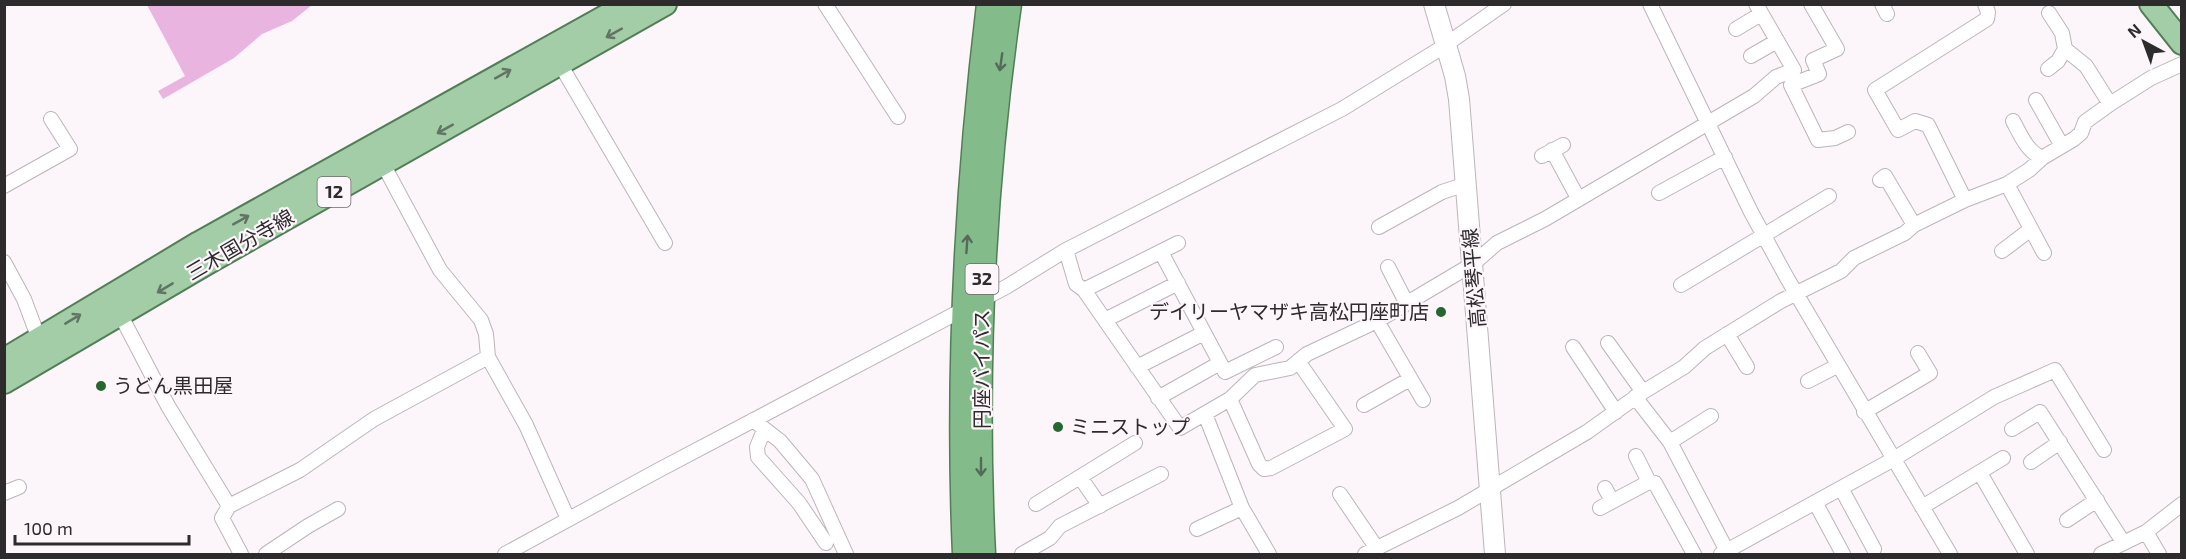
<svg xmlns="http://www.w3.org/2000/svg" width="2186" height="559" font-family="'Exo 2','Noto Sans JP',sans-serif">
	<rect width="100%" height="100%" fill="#fcf5fa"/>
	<path fill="#e9b5e0" d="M147,5h165l-20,16 -30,13 -28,24 -71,41 -5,-8 27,-15z"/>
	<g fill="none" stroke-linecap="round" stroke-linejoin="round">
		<g stroke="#bbb5ba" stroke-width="16">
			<path id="minor" d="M825,4l73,113
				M1650,4l101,208 36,66 163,276
				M1811,4l26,45 -24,11 6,14 -28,11 27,55 17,-2 13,-6
				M1882,4l5,10
				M1736,29l25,-15
				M2065,49l21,17 24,38
				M1751,56l26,-15
				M560,64l105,179
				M2048,69l10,-8 7,-12 -3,-16 -13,-20
				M2036,100l26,46
				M2013,121c8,15 14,30 29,37
				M1552,150l26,48
				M1542,156l21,-11
				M1880,180l5,-4 29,49
				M2007,184l37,69
				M4,186l66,-37 -19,-30
				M1659,193l66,-36
				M1965,200l-37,-75 -13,-4 -17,9 -23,-40 112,-71 1,-7 -3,-8
				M1379,227l63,-35 24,-8
				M1066,250l10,34 8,6 96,138 50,-29 25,-24 35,-7 17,-14 70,-33 96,-57 24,-21 48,-24 209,-123 22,-19 18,-7 -38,-66
				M2002,251l29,-22
				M1161,252l64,120 51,-25
				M4,262l20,37 15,40
				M1388,267l18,35
				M1681,285l148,-89
				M1084,290l94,-47
				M120,314l48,92 61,100
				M1105,320l73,-37
				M1377,321l46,79
				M1727,334l20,33
				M1608,343l35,49
				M1573,347l43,65
				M488,357l38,68 42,94
				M1137,367l67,-34
				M1808,381l29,-15
				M1635,397l35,45 57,109
				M1158,398l62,-35
				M1230,399l29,65 5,5 7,-1 74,-39 -47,-68
				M1364,405l46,-26
				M1864,412l66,-39 -12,-20
				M1205,414l37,94 27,46
				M753,420l27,21 32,38 34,75
				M2012,429l28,-17 83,130
				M764,430l-7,17 1,10 41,46 27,40
				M1670,442l41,-26
				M1636,456l13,26
				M2031,462l29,-20
				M1980,473l47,81
				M1080,477l20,29
				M1605,488l7,13
				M1841,488l33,61
				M4,493l15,-6
				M1340,494l36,53
				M1815,502l28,52
				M1036,504l99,-61
				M1922,507l81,-49
				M1600,508l49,-26 6,1 39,71
				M2067,520l30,-20
				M1197,529l45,-21
				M2146,532l13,22
				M241,554l-19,-36 7,-12 71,-36 74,-51 114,-62 -2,-23 -5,-14 -41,-50 -57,-106
				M266,554l42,-28 30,-17
				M505,554l152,-83 349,-184 60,-37 276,-141 96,-59 66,-46
				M1022,554l28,-16 10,-12 101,-52
				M1365,554l93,-46 129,-76 56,-40 41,-25 21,-19 76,-47 60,-30 13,-13 51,-25 9,-8 51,-25 42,-16 22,-14 13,-12 32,-19 7,-6 4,-11 25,-18 41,-26 31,-14
				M1721,554l171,-94 102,-63 61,-27 49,80
				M2101,554l45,-22 36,-28"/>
		</g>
		<g stroke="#bbb5ba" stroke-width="22">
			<path id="secondary" d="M1434,4l21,72 4,23 36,455"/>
		</g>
		<g stroke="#517e56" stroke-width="26">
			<path id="primary" d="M2151,4l31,39
				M4,360l195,-117 429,-239
				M4,382l203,-119 458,-259"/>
		</g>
		<g stroke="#517e56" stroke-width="27">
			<path id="trunk" d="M965,554c-8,-183 2,-367 24,-550
				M983,554c-9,-183 0,-368 26,-550"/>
		</g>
		<use href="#minor" stroke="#fff" stroke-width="14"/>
		<use href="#secondary" stroke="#fff" stroke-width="20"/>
		<use href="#primary" stroke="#a2cda7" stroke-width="22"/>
		<use href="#trunk" stroke="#83bc8a" stroke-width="24"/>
	</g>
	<defs><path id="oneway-shaft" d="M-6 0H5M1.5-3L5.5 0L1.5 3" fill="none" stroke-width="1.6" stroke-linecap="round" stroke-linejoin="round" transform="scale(1.5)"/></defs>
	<g stroke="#627464">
		<use href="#oneway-shaft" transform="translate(614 33) rotate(151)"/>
		<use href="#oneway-shaft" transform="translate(503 74) rotate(-29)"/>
		<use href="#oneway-shaft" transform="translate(445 129) rotate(151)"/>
		<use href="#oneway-shaft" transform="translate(241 220) rotate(-29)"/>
		<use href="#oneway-shaft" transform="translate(165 288) rotate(149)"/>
		<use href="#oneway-shaft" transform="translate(73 319) rotate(-31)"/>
	</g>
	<g stroke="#546c57">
		<use href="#oneway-shaft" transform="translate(1001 62) rotate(98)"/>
		<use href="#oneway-shaft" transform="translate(967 244) rotate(-86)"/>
		<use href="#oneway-shaft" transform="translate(981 467) rotate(90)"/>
	</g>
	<g fill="#266731" stroke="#fcf5fa" stroke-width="2">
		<circle cx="1441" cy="312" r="6"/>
		<circle cx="101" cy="386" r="6"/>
		<circle cx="1058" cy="427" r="6"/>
	</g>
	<g text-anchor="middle" stroke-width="4.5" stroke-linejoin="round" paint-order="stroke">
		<g fill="#fcf5fa" stroke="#6c686a" stroke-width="1.5">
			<rect x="317.5" y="177" width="33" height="30" rx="4.5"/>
			<rect x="965.5" y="264" width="33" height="30" rx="4.5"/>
		</g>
		<g font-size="18" font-weight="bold" fill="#2e2b2d">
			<text x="334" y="198">12</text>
			<text x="982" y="285">32</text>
		</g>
		<g font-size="20" fill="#2e2b2d" stroke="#fcf5fa">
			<text transform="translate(240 245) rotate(-30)" y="7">三木国分寺線</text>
			<text transform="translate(1474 278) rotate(-95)" y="7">高松琴平線</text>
			<text transform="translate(982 369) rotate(-90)" y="7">円座バイパス</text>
		</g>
		<g font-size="20" fill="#2e2b2d" stroke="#fcf5fa" text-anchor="start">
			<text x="1429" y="319" text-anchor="end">デイリーヤマザキ高松円座町店</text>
			<text x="113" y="393">うどん黒田屋</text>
			<text x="1070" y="434">ミニストップ</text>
		</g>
	</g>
	<rect width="2186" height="559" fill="none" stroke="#2e2b2d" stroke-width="12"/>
	<g transform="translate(2144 42) rotate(319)" stroke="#fcf5fa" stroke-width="4.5" paint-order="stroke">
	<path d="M0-4.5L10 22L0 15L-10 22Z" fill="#2e2b2d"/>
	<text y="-9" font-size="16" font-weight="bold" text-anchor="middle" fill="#2e2b2d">N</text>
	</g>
	<path d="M15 535v9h174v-9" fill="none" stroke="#2e2b2d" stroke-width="3"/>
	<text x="24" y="535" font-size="18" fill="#2e2b2d" stroke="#fcf5fa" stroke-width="4.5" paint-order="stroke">100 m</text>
</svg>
